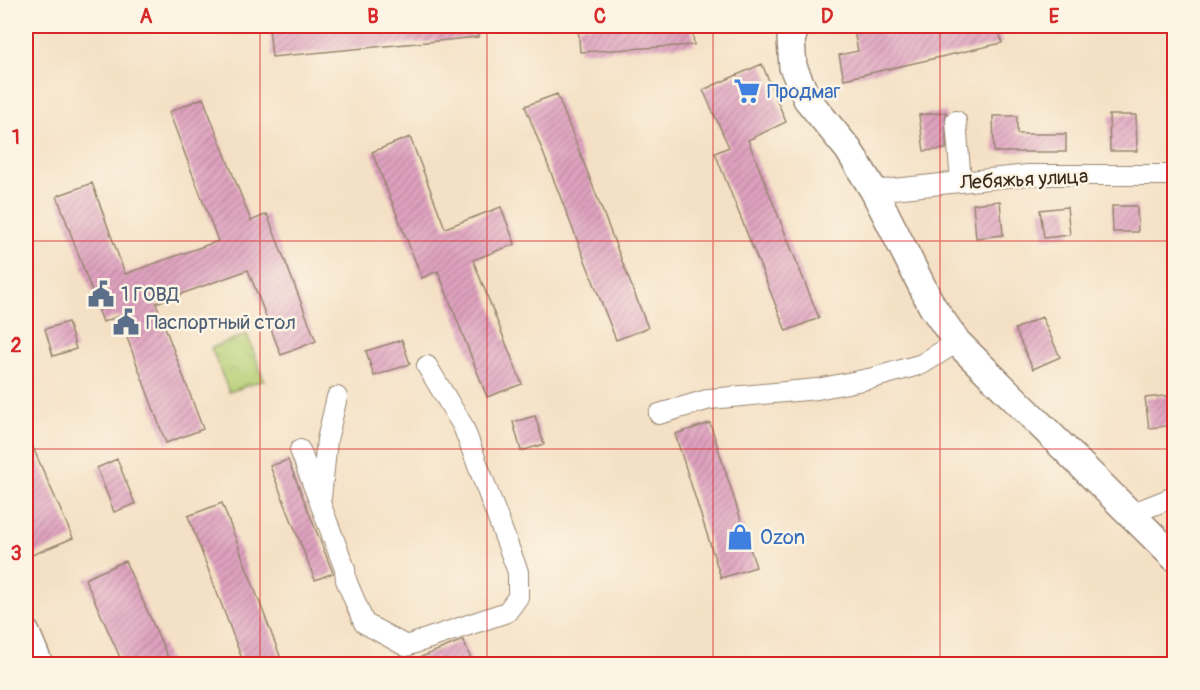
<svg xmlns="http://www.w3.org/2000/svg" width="1200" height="690" font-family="Pangolin,sans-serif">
	<defs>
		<pattern id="park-crowns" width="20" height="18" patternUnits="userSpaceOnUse" patternTransform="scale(1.5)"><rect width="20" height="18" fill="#b5cf75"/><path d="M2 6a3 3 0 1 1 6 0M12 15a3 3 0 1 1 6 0" fill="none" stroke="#9db265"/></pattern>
		<pattern id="building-hatch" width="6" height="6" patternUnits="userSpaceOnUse" patternTransform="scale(1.5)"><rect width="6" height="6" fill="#dfa2bf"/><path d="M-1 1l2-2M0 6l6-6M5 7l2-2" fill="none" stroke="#b6849b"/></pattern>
	</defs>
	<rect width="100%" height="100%" fill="#fcf5e5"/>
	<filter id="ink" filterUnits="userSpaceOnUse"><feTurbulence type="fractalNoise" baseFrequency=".0167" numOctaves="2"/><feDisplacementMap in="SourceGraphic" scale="12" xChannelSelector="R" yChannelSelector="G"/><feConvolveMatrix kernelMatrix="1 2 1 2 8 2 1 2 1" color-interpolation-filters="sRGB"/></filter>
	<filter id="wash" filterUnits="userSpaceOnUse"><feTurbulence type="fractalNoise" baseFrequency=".008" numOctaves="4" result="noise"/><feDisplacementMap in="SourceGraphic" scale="24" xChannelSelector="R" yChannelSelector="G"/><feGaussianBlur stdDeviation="1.35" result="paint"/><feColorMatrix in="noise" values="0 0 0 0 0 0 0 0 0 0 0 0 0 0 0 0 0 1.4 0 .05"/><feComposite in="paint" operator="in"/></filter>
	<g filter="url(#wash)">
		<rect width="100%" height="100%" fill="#f4e0c4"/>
		<path fill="url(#park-crowns)" stroke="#787c4a" stroke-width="1.5" d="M247,334l17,46 -35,12 -18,-44z"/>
		<g id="blocks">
			<path fill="url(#building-hatch)" d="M279,26h198l1,11 -206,20 -3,-30z
				M578,26h114l2,19 -114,7z
				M853,26h29l2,9 40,-9h74l4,17 -158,36 -5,-24 19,-4z
				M762,64l24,58 -38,18 71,178 -33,13 -71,-178 14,-6 -26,-57z
				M557,94l91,234 -32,12 -91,-234z
				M203,98l48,123 16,-7 49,127 -35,14 -33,-85 -92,33 47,126 -37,14 -47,-127 -16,6 -46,-126 35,-13 33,91 93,-33 -49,-129z
				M946,112v37l-22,2 -5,-36z
				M1109,115h27l1,36h-27z
				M993,116h24v18h49v18h-72z
				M410,137l35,91 56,-21 14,37 -42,16 49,124 -35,13 -49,-126 -16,7 -50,-126z
				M1000,201l3,34 -27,3 -3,-34z
				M1112,206h25l1,26h-25z
				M1067,207l3,28 -26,3 -4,-28z
				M1042,317l18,40 -27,12 -18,-40z
				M68,322l8,27 -23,7 -8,-27z
				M402,340l8,24 -36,12 -8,-25z
				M1174,395v30l-25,3 -4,-30z
				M535,416l9,28 -23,7 -8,-29z
				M710,423l46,144 -35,11 -46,-144z
				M26,432l47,106 -41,17 -6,-15z
				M117,459l18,45 -21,8 -17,-44z
				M288,460l45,113 -18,7 -45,-114z
				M222,503l61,161h-39l-56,-148z
				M125,561l46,103h-48l-38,-85z
				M463,640l10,24h-69z"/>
		</g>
	</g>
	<g filter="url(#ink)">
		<use href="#blocks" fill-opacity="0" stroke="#988571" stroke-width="1.5"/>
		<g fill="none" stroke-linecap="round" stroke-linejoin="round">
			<g stroke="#988571" stroke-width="22">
				<path id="street" d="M956,121l5,61
					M874,191l154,-16h146
					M659,414l51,-15 107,-10 56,-11 49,-14 35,-22
					M300,450l45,119 1,11 18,43 42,23 101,-34 11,-15v-25l-55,-146 -36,-60
					M321,498l6,-58 10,-43
					M1131,514l43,-17"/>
			</g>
			<g stroke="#988571" stroke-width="30">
				<path id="secondary" d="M796,26l-5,14 2,27 14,32 41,50 26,42 58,115 25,36 217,215
					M26,633l13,31"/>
			</g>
			<use href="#street" stroke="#fff" stroke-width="20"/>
			<use href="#secondary" stroke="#fff" stroke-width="27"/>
		</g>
	</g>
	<path fill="none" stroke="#d62828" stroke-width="1.5" stroke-opacity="0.55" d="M260,26v638M487,26v638M713,26v638M940,26v638M26,241h1148M26,449h1148"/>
	<defs>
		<g id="supermarket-bare" transform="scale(2.07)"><path d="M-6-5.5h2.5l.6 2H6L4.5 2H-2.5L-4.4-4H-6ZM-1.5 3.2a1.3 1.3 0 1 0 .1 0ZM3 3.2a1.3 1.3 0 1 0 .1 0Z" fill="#3f7fe0" stroke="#fcf5e5" stroke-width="2.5" paint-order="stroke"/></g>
		<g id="civic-bare" transform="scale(2.07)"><path d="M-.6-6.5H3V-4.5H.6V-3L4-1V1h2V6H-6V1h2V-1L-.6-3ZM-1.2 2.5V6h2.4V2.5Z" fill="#5c6f8a" stroke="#fcf5e5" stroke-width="2.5" paint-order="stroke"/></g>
		<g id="shop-bare" transform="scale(2.07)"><path d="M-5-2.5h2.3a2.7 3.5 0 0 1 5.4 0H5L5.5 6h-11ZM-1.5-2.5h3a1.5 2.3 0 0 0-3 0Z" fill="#3f7fe0" stroke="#fcf5e5" stroke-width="2.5" paint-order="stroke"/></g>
	</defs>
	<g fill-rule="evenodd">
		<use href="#supermarket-bare" x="747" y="91"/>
		<use href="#civic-bare" x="101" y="294"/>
		<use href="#civic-bare" x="126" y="322"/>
		<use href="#shop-bare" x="740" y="537"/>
	</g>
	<g text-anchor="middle" stroke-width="5" stroke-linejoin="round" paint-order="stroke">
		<g font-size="20" fill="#366cbe" stroke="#fcf5e5" text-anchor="start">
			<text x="767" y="98">Продмаг</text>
			<text x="760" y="544">Ozon</text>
		</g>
		<g font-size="20" fill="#3b2a1e" stroke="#fcf5e5">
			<text transform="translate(1024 179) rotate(-3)" y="7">Лебяжья улица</text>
		</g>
		<g font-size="20" fill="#4e5e75" stroke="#fcf5e5" text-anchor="start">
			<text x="121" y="301">1 ГОВД</text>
			<text x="146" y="329">Паспортный стол</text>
		</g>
	</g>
	<rect width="1200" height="690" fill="none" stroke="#fcf5e5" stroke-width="66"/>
	<rect x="33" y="33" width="1134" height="624" fill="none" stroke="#d62828" stroke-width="2"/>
	<g font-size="20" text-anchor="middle" font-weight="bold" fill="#d62828">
		<text x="146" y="23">A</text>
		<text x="373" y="23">B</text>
		<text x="600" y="23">C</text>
		<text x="827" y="23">D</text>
		<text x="1054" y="23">E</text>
		<text x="16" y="144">1</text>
		<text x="16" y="352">2</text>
		<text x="16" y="560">3</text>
	</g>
</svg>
